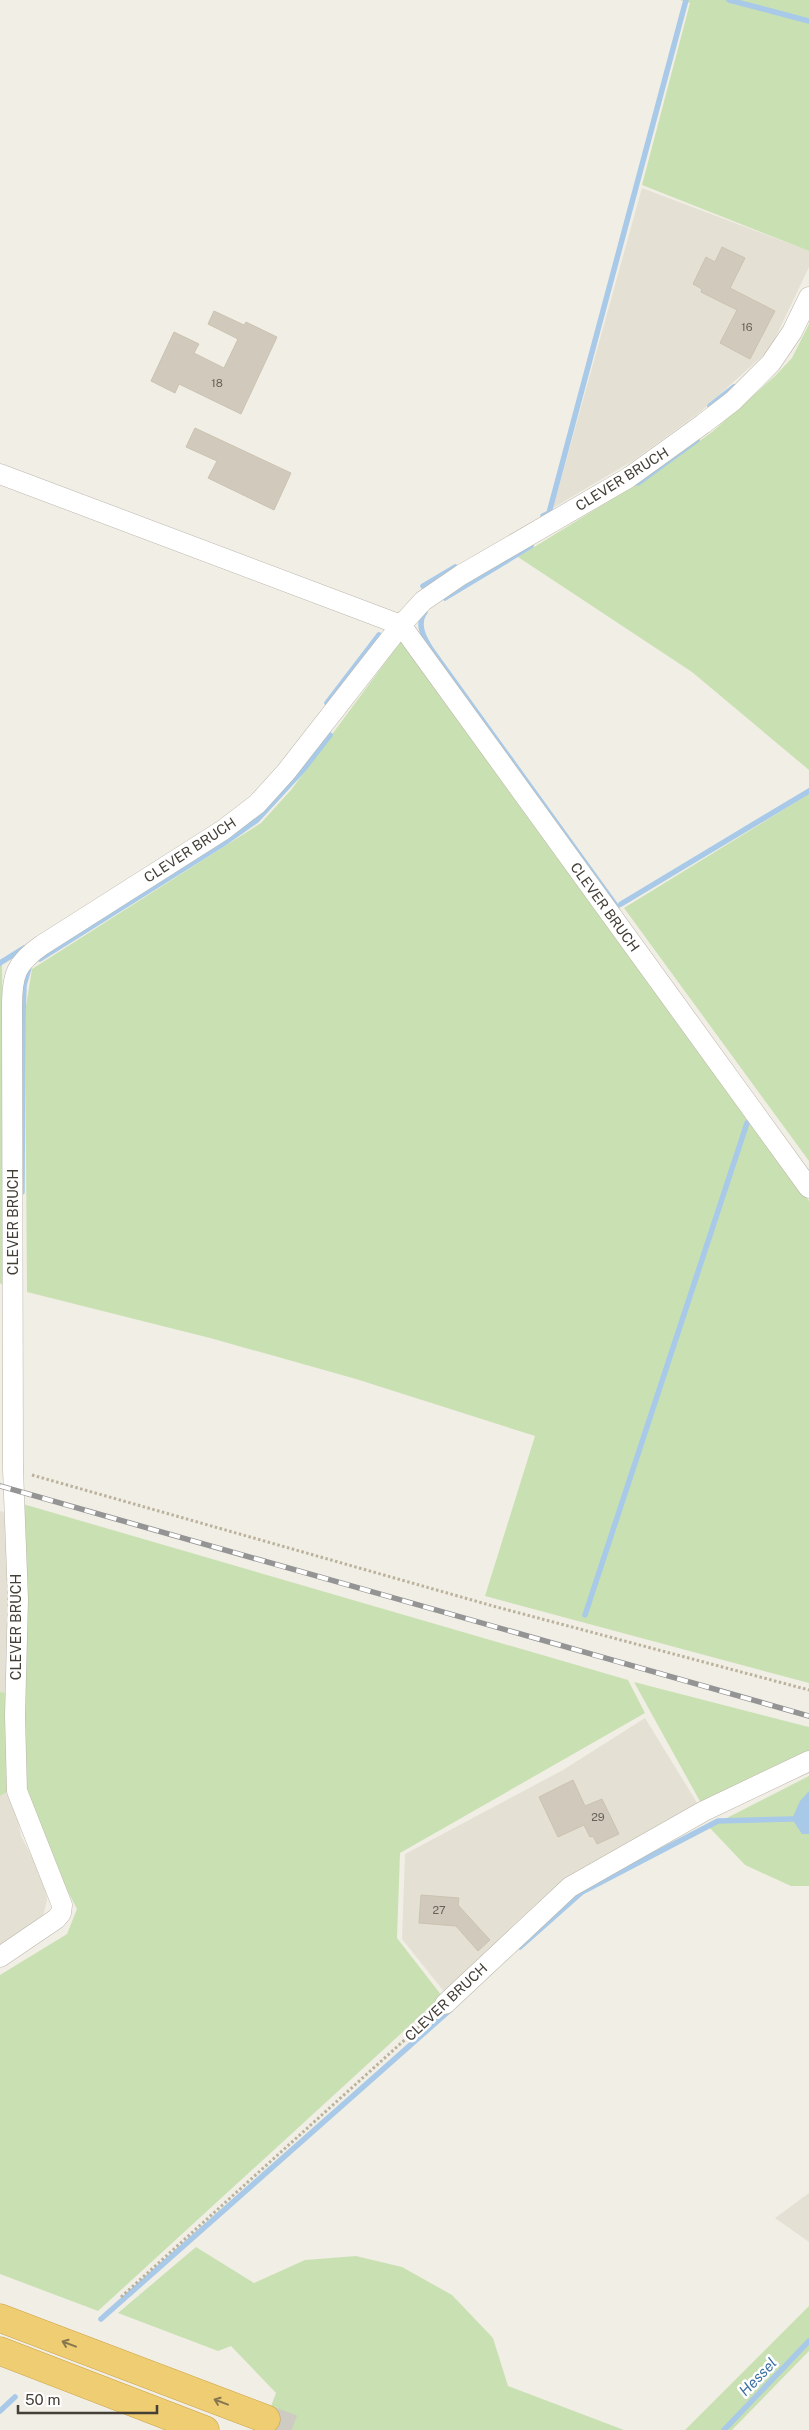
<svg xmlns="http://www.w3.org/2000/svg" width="809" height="2430" font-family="'Public Sans',sans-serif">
	<rect width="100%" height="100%" fill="#f1eee6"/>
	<path fill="#e4e0d4" d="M642,188l167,63v16l-39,82 -71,64 -65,47 -81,48z
		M0,1511l4,1 6,83 1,98 -11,-1z
		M645,1718l54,88 -130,73 -123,115 -44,-55 3,-85 158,-84z
		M12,1789l9,47 23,45 3,19 -5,21 -42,33v-158z
		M809,2193v49l-34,-24z"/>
	<path fill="#c9e1b2" d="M680,0h129v251l-167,-66 48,-182z
		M809,324v446l-117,-98 -174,-115 138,-85 56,-40 64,-57 16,-17z
		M401,641l202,274 206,286v482l-324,-87 50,-160 -179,-57 -146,-41 -183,-46 -2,-279 7,-44 229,-146 30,-33z
		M809,794v367l-185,-253z
		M2,963l4,325 -6,-5v-319z
		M23,1504l605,176 17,33 -245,140 -3,85 45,58 -344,315 -98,-37v-299l67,-41 10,-25 -22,-42 -33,-78z
		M634,1682l175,45v27l-107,51z
		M0,1692l11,1 1,96 -12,7z
		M809,1776v110h-18l-46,-21 -36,-38z
		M196,2247l58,36 51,-23 51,-4 46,11 50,28 41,43 15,48 116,44h-362l14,-37 -45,-47 -13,5 -100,-38z
		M809,2306v45l-77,79h-47z"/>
	<path fill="#a8cae8" d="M809,1791v43h-7l-10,-15 8,-18z"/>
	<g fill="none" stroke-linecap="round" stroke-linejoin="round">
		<path stroke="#a8cae8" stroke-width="5.5" d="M729,0l80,21
			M710,406l24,-19
			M638,483l59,-43
			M543,516l6,-3 137,-513
			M423,586l32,-19
			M445,598l86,-52
			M425,612c-9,12 -1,26 6,37l186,258
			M327,703l52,-68
			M621,904l188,-113
			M40,959l183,-115 34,-24 46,-50 27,-35
			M0,963l24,-15
			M22,1192l1,-177 1,-30 5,-17
			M585,1615l162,-492
			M520,1947l62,-55 136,-71 74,-2
			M101,2319l349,-309
			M0,2411l15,-14
			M724,2430l85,-89"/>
	</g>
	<path fill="#d1cabc" stroke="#cbc2b0" d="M722,247l23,11 -15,30 45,23 -25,48 -30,-16 17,-33 -36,-18 1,-3 -9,-5 13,-27 9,5z
		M214,311l30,14 2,-3 31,15 -36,77 -62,-30 -4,9 -24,-12 23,-49 25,12 -5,9 30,15 14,-29 -30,-15z
		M195,428l96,45 -17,37 -66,-32 9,-17 -31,-14z
		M573,1780l12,26 17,-7 17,35 -22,10 -4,-8 -3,1 -6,-12 -26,12 -19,-40z
		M421,1895l38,3 -1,7 32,35 -12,11 -22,-25 -37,-3z"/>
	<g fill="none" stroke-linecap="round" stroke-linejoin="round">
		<path stroke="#cecbc3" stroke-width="28" stroke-dasharray="28 14" stroke-linecap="butt" d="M266,2419l30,11"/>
		<g stroke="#bbb6a9" stroke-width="21">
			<path id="minor" d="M0,474l401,151 408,563
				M0,1957l56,-38 5,-6 1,-8 -45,-114 -2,-75 3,-117 -5,-130 -1,-463c0,-31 4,-43 30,-61l181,-115 34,-26 29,-32 115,-147 22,-24 38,-26 167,-97 75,-54 30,-23 38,-38 21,-31 17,-35
				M445,2004l125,-117 134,-76 105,-50"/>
		</g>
		<g stroke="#cca244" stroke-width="29">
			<path id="highway" d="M0,2318l266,101
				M0,2351l205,79"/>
		</g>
		<path stroke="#bbb29c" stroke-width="3" stroke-dasharray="2.5 2.5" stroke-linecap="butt" d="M32,1475l461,131 316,84
			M121,2297l310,-281"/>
		<use href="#minor" stroke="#fff" stroke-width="20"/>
		<use href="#highway" stroke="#eecd73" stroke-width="28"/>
		<g stroke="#949494" stroke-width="5.5">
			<path id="rail" d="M0,1486l809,230"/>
		</g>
		<use href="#rail" stroke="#fff" stroke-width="4" stroke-dasharray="11" stroke-linecap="butt"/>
	</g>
	<defs><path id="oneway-shaft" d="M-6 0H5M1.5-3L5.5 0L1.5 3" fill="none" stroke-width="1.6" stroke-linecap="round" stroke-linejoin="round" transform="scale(1.25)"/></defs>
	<g stroke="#87774e">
		<use href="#oneway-shaft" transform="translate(69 2344) rotate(-159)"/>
		<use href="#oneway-shaft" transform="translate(221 2402) rotate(-159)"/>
	</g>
	<g text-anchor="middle" stroke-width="5" stroke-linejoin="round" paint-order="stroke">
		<g font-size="11" fill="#666158">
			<text x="747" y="331">16</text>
			<text x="217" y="387">18</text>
			<text x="598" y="1821">29</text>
			<text x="439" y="1914">27</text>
		</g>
		<g font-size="14" fill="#433e36" stroke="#fff">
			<text transform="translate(622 479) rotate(-32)" y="5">CLEVER BRUCH</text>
			<text transform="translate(190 850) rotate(-33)" y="5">CLEVER BRUCH</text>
			<text transform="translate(605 907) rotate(54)" y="5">CLEVER BRUCH</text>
			<text transform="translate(13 1222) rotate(-90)" y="5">CLEVER BRUCH</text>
			<text transform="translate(16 1627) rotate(-90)" y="5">CLEVER BRUCH</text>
			<text transform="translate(446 2002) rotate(-43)" y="5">CLEVER BRUCH</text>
		</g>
		<g font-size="15" font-style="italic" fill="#3b70a3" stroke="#fff">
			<text transform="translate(758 2377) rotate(-46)" y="5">Hessel</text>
		</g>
	</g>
	<path d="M18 2405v8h139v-8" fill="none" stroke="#433e36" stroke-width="2.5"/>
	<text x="25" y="2405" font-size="15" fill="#433e36" stroke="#ffffff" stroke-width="4" paint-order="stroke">50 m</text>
</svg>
